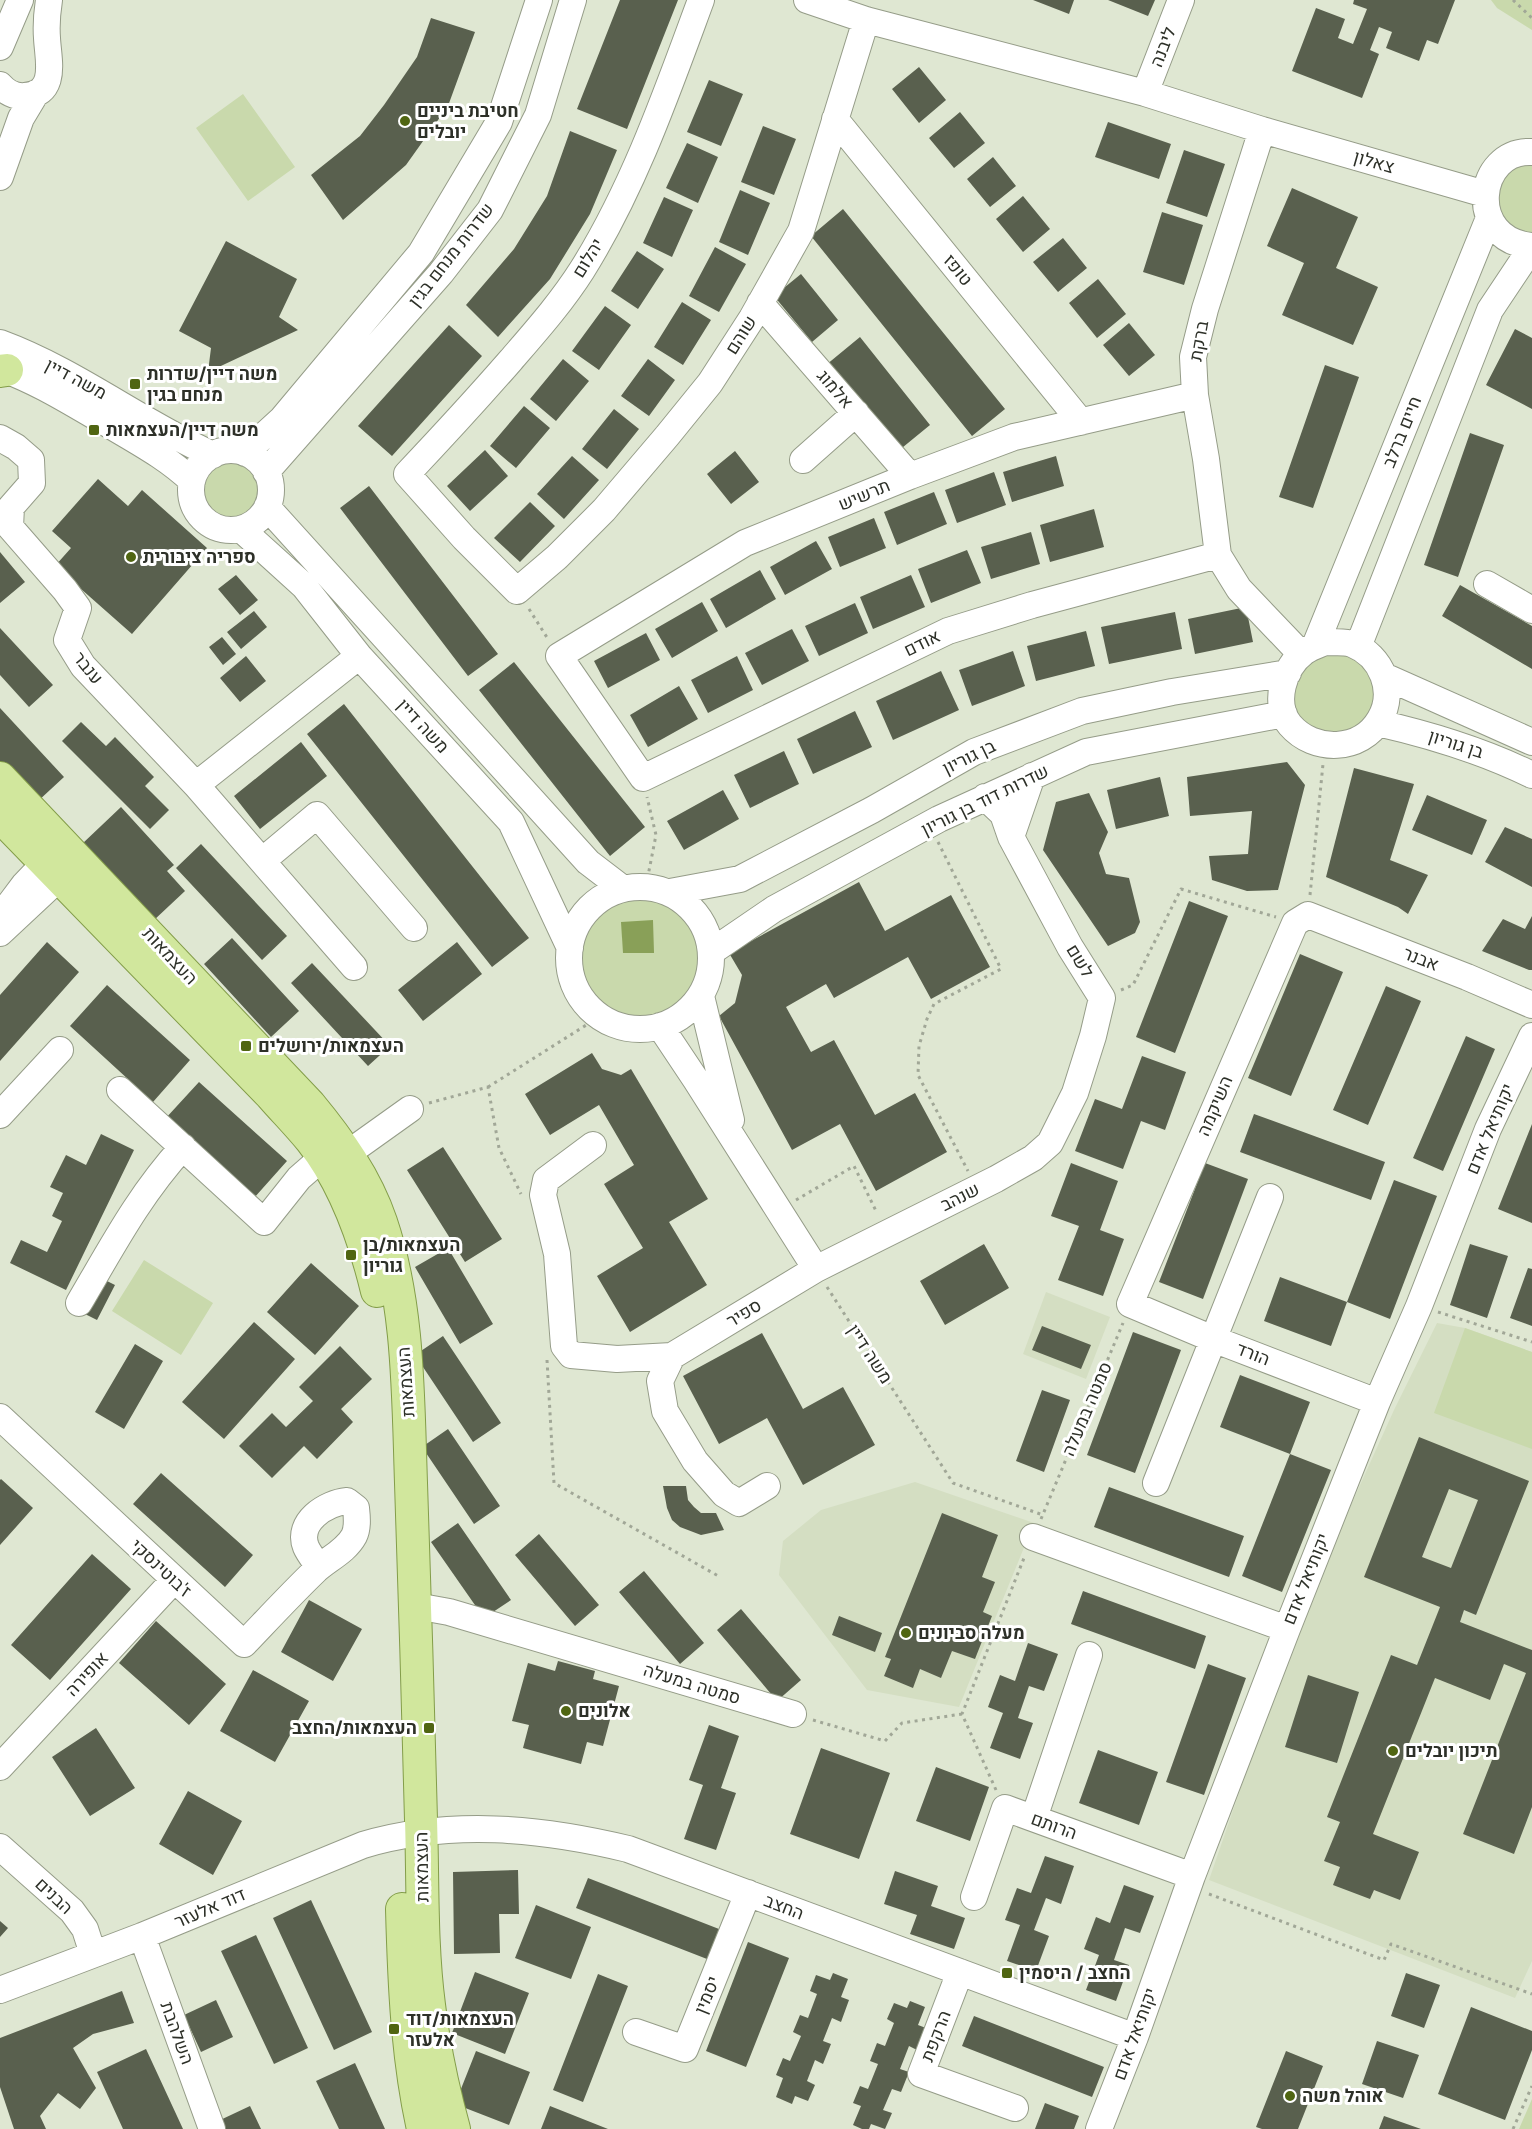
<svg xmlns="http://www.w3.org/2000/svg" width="1532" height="2129" font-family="'DM Sans',Heebo,sans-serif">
	<rect width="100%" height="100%" fill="#dfe7d2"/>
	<path fill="#d4dec2" d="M1046,1292l64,25 -24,62 -63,-25z
		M1437,1323l28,5 67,24v609l-17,37 -306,-118 89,-258 96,-212z
		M915,1482l119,41 -75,184 -92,-17 -88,-115 4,-34 38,-31z"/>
	<path fill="#c9d9ac" d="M1491,0h41v30l-35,-22z
		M243,94l52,73 -47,34 -52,-73z
		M1532,154v90l-29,-10 -12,-55z
		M194 491a37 37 0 1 1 74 0a37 37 0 1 1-74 0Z
		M1340,645l43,41 -26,53 -64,-15 -2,-53z
		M572 958a68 68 0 1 1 136 0a68 68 0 1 1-136 0Z
		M144,1260l69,43 -32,52 -69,-44z
		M1465,1328l67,24v97l-98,-36z
		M1532,2099v30h-13z"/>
	<path fill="#89a058" d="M653,920l1,33h-31l-2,-31z"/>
	<path fill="#59604e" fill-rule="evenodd" d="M620,0h58l-51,129 -50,-20z
		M1033,0h41l-5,14z
		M1108,0h47l-7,16z
		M1354,0h101l-17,44 -11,-4 -8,21 -33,-13 6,-16 -13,-5 -9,23 9,4 -17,44 -70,-27 24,-63 29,11 -7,19 15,6 14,-35 -14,-5z
		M431,18l44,14 -27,74 -42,59 -63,55 -32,-45 49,-39 24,-31 33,-48z
		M919,67l27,33 -27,23 -27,-34z
		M709,80l34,14 -22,52 -34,-14z
		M960,112l25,31 -31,25 -25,-30z
		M1108,122l63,22 -12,35 -64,-22z
		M763,126l33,13 -22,56 -33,-13z
		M570,131l47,19 -27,64 -40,65 -52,58 -32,-32 48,-56 33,-53z
		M687,143l31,14 -20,46 -32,-15z
		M1184,150l41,14 -18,53 -41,-14z
		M993,157l23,29 -26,21 -23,-28z
		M1292,188l66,29 -22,51 42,19 -25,58 -71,-30 22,-52 -37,-17z
		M740,190l30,13 -22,52 -29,-13z
		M1023,196l27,33 -27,23 -27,-33z
		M664,197l29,13 -21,47 -29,-14z
		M843,209l162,200 -33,27 -161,-200z
		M1162,212l41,13 -19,60 -41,-13z
		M1063,238l24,30 -29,24 -25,-30z
		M226,241l71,38 -18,38 19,13 -90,42 3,-24 -32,-17z
		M715,247l31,17 -27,48 -30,-16z
		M637,251l27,18 -26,40 -27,-18z
		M801,274l37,46 -26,22 -38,-46z
		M1098,279l28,35 -29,24 -28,-35z
		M682,302l29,18 -28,45 -29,-18z
		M605,306l26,19 -32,45 -27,-19z
		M1129,323l26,32 -26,21 -26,-31z
		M449,325l33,31 -90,100 -34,-30z
		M1515,329l17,9v71l-46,-24z
		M860,337l70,88 -33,27 -71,-87z
		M563,359l26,22 -33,40 -26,-22z
		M648,359l27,21 -26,36 -28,-20z
		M1325,365l34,12 -46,131 -34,-11z
		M524,406l26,22 -34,40 -26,-22z
		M614,409l25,20 -32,40 -25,-20z
		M1470,433l34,12 -46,132 -34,-12z
		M485,450l23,26 -38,35 -23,-25z
		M735,451l24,31 -28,22 -24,-30z
		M572,456l27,24 -35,39 -27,-25z
		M1056,456l8,30 -52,16 -9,-30z
		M994,472l12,33 -49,18 -12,-33z
		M98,479l30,27 14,-16 65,58 -75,86 -77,-68 16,-18 -19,-17z
		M369,486l129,168 -30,22 -128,-168z
		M934,492l13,32 -50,21 -13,-33z
		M530,502l25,24 -35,36 -26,-24z
		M1094,509l10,38 -54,15 -10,-37z
		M874,518l12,30 -46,19 -12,-30z
		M1031,532l9,32 -49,15 -10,-32z
		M816,541l16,28 -47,26 -15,-28z
		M967,550l14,33 -50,20 -13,-34z
		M0,552l25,30 -25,21z
		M760,570l16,29 -50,29 -16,-29z
		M236,575l22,25 -18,15 -22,-26z
		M911,575l14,32 -52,22 -13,-32z
		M1460,585l72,41v43l-90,-53z
		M702,602l16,29 -46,27 -17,-29z
		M855,603l13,30 -49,23 -14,-30z
		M1246,607l7,35 -58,12 -7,-35z
		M254,611l13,16 -26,22 -14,-17z
		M1175,612l7,37 -73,15 -8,-37z
		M0,628l53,57 -24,22 -29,-32z
		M792,629l17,32 -47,24 -17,-32z
		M1086,631l9,35 -59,15 -9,-35z
		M646,633l14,27 -52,28 -14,-27z
		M222,637l14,17 -13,11 -14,-18z
		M1013,651l12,35 -53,20 -13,-36z
		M246,656l20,25 -26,21 -20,-24z
		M737,656l16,34 -45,23 -17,-33z
		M514,662l131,165 -35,29 -131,-166z
		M941,671l18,39 -66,30 -17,-39z
		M679,686l19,33 -50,28 -18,-32z
		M344,704l185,234 -37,29 -185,-233z
		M0,708l64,69 -27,25 -37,-40z
		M855,711l17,36 -59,27 -16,-35z
		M81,722l25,24 9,-9 39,40 -9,9 24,24 -19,19 -88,-88z
		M301,742l26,34 -67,53 -26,-33z
		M784,751l15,33 -49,24 -16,-33z
		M1287,762l18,23 -27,105 -31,1 -35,-11 -3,-24 39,-2 4,-43 -62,5 -3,-39z
		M1354,768l60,16 -24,76 38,15 -20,39 -10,-7 -72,-30z
		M1160,777l9,39 -53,13 -9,-39z
		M723,790l16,29 -55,31 -17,-29z
		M1089,793l19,39 -9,21 7,21 23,4 11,44 -5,11 -27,13 -65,-96 13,-48z
		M1427,795l60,25 -15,35 -60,-25z
		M121,807l53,58 -7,6 18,20 -32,30 -71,-77z
		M1505,827l27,12v48l-47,-25z
		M201,844l86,92 -25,24 -86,-92z
		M859,882l26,49 66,-36 39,72 -59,32 -23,-42 -74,41 -8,-14 -40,23 25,45 23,-12 41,75 40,-22 32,59 -71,39 -36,-67 -48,26 -73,-134 16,-13 7,-28 -13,-22z
		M1189,901l39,15 -53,137 -39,-16z
		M1532,916v54h-3l-47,-19 21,-32 22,10z
		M232,938l67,73 -28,26 -67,-73z
		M47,942l32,30 -79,89v-66z
		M457,942l25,32 -59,47 -25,-31z
		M1300,954l43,18 -52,124 -43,-18z
		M312,963l78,83 -22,20 -77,-83z
		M107,985l83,75 -37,42 -83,-76z
		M1386,986l35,15 -53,124 -35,-15z
		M1466,1036l29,13 -52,122 -30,-13z
		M592,1053l10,16 19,6 10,-6 77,130 -39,23 38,63 -77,47 -33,-56 46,-28 -39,-64 30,-19 -35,-60 -49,30 -25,-41z
		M1142,1056l44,16 -21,58 -24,-9 -18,48 -48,-18 20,-52 27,10z
		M199,1082l88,79 -34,38 -88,-80z
		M1254,1114l131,48 -14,38 -131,-48z
		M1532,1124v99l-34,-14z
		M101,1134l33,16 -68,140 -56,-27 11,-23 26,12 15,-31 -10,-5 11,-23 -13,-6 16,-32 20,10z
		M443,1147l59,92 -37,23 -58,-92z
		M1071,1163l47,18 -18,49 24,9 -21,57 -45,-16 21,-54 -28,-10z
		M1205,1163l43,16 -45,120 -44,-17z
		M1394,1180l43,16 -47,123 -43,-17z
		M984,1244l25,44 -64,37 -25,-44z
		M1470,1244l38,12 -21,62 -37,-13z
		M448,1248l45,76 -33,20 -45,-77z
		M311,1263l48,43 -44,49 -48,-43z
		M1528,1268l4,1v57l-22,-8z
		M1280,1277l67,25 -16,44 -67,-25z
		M101,1278l14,7 -18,35 -14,-7z
		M254,1322l41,37 -71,80 -42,-37z
		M1042,1326l49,19 -10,24 -49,-19z
		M1133,1332l48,18 -46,123 -48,-18z
		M762,1333l41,76 40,-22 32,58 -72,40 -36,-67 -48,26 -36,-68z
		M443,1336l58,87 -28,19 -58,-87z
		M135,1344l28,17 -39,68 -29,-17z
		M340,1346l32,33 -31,30 12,13 -36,37 -13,-13 -32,32 -33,-32 33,-33 14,14 27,-26 -14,-14z
		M1240,1375l70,27 -20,52 -70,-27z
		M1042,1390l28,10 -26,72 -28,-11z
		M448,1429l52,77 -26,18 -52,-77z
		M1419,1437l110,44 -53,134 -12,-5 -4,12 72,28v157l-18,47 -51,-20 63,-161 -22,-9 -14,36 -55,-22 -62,156 46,18 -19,48 -26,-10 -4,9 -37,-14 7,-18 -16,-6 16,-39 -13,-5 64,-162 26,10 23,-58 -76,-30zM1449,1489l29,11 -27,68 -29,-11z
		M1290,1454l41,16 -49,122 -40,-16z
		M161,1473l92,82 -28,32 -92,-83z
		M1,1479l32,29 -33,37v-65z
		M663,1486h23l2,14 6,7 7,6h15l8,17 -23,5 -21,-8 -8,-7 -5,-12z
		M1109,1487l135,49 -15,41 -135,-50z
		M942,1513l56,22 -16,42 13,5 -12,30 9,4 -17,43 -23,-8 -11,27 -21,-9 -7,19 -29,-12 7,-17 -6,-2z
		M458,1523l53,77 -27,18 -53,-76z
		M539,1534l60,71 -24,21 -60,-71z
		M92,1554l39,35 -81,91 -39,-35z
		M644,1571l60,72 -24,21 -61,-72z
		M1083,1591l123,45 -11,33 -124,-45z
		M309,1600l53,29 -29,52 -52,-29z
		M741,1609l60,71 -24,21 -60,-71z
		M839,1616l43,17 -7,19 -43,-17z
		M156,1621l70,63 -37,41 -70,-62z
		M1028,1643l30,11 -14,37 -15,-5 -11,32 15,5 -13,36 -30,-11 13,-35 -15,-6 12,-32 15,6z
		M558,1661l37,10 -2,8 26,7 -16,60 -16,-4 -6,22 -58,-16 6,-23 -17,-4 16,-58 27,8z
		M1208,1664l38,14 -42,117 -38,-13z
		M253,1670l56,31 -34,61 -55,-31z
		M1308,1675l51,17 -22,71 -52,-16z
		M709,1725l30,11 -18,52 15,5 -20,57 -32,-11 19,-54 -14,-5z
		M96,1728l39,60 -45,28 -38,-59z
		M821,1748l69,25 -31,86 -69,-25z
		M1098,1750l60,22 -19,53 -60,-22z
		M936,1767l53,20 -19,54 -54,-20z
		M188,1791l54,30 -29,54 -54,-31z
		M1045,1856l29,10 -13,38 -15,-6 -12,32 15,6 -13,35 -29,-10 13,-36 -15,-5 12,-32 14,5z
		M518,1870l1,44h-20l1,39 -46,1 -1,-82z
		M895,1871l43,15 -7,20 34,12 -11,31 -44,-15 7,-19 -33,-11z
		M588,1878l131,51 -12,30 -131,-51z
		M1124,1885l30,11 -14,37 -15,-5 -11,32 15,5 -13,36 -30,-11 13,-35 -15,-6 12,-32 14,6z
		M311,1900l61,132 -38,18 -61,-132z
		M536,1905l55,22 -20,52 -56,-21z
		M0,1921l8,7 -8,9z
		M256,1935l52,113 -34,16 -53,-113z
		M748,1942l41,16 -43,109 -40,-16z
		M475,1972l54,21 -24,61 -53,-21z
		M833,1973l15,6 -7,18 8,3 -8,22 -9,-4 -9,23 8,3 -8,20 -8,-4 -8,21 8,4 -7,16 -13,-5 -3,8 -16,-7 7,-19 -7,-3 7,-17 7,3 11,-25 -8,-4 7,-17 8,3 9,-24 -7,-3 6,-16 14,5z
		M1406,1973l34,12 -16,43 -33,-12z
		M598,1974l30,12 -45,116 -30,-12z
		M122,1991l12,32 -41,11 -20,14 23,40 -16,21 -22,-16 -18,23 6,13h-32l-14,-42v-49z
		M216,2000l17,37 -32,15 -17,-37z
		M910,2001l15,6 -7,18 8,3 -9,22 -8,-4 -9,23 9,3 -8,20 -9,-3 -9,21 9,3 -7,16 -14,-5 -2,5h-7l-9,-4 8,-19 -8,-3 7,-17 8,3 10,-25 -8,-3 7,-18 8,3 9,-23 -7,-4 7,-16 13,5z
		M1471,2007l61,24v19l-27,70 -67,-26z
		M974,2016l130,51 -12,30 -130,-51z
		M1377,2041l42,14 -16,43 -41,-14z
		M146,2049l37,80h-60l-26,-57z
		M476,2051l54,21 -21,53 -54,-21z
		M1286,2051l37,15 -25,63h-36l-6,-2z
		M355,2063l30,66h-46l-23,-48z
		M1045,2103l34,13 -5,13h-39z
		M250,2106l11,23h-42l-3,-7z
		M550,2106l58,23h-67z
		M1384,2116l37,13h-42z"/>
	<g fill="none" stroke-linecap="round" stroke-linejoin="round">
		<g stroke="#959c88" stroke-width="28">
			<path id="minor" d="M701,0c-34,92 -67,187 -119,270 -21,33 -46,61 -71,90 -34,39 -69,77 -104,114l57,64 53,53 40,-34 47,-47 63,-74 43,-53 42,-65 49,-87 65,-211
				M807,0l59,20 279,73 117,37 223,64
				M0,47l20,-47
				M0,85c6,7 15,12 25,11 33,-3 23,-36 22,-58 -1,-13 0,-25 2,-38
				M1145,93l36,-93
				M835,119l246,303
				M1262,130l-57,179 -12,48 2,38 11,64 12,96 21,34 62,65
				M1532,152c-56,-3 -67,88 0,94
				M0,177l21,-59 15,-25
				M760,303l150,173
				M0,343c76,28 140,79 213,112
				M0,368c37,13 70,34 103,53 31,19 63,35 89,60
				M1195,395l-181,42 -104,39 -165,67 -186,113 84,122 305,-147 84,-26 186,-50
				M0,438l16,9 15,13 1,23 -21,24 -1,20 55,63 13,18 -11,32 16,26 113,119 158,182
				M191 490a40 40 0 1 1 80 0a40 40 0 1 1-80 0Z
				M245,453l37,-34 139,-166 78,-131 40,-122
				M803,460l53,-47
				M266,472l175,-199 49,-63 48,-95 35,-115
				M267,507l321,355 34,26
				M241,529l63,57 55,70 152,166 59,126
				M1487,584l45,26
				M1325,642c9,1 19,-1 27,2 30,12 44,47 28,75 -19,33 -66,34 -90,6 -18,-22 -6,-58 14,-73 7,-5 14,-7 21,-10z
				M1315,646l174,-428
				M1358,647l132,-337 42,-63
				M1384,676l148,66
				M1378,723c53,12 105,28 154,52
				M196,785l163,-129
				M1011,837l21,-61
				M262,861l55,-46 97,113
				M569 958a71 71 0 1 1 142 0a71 71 0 1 1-142 0Z
				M670,892l70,-13 132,-69 102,-58 108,-41 90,-19 116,-19
				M0,917l24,-32 21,-22
				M0,933l60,-56 8,-15
				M711,952l63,-43 165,-90 147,-67 198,-38
				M701,996l30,124
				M660,1026l36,54 120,189
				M120,1090l144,132 35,-44 24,-21
				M0,1115l60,-65
				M593,1145l-47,35 -3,15 14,59 7,92 7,9 46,4 55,-3 -12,25 5,30 30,50 29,33 15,9 28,-17
				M347,1154l63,-45
				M79,1303c33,-56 60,-108 104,-156
				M672,1356l144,-87 180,-90 37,-21 17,-15 25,-50 18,-57 9,-38 -32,-51 -59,-110 -8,-23 -18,-17
				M1377,1402l-164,-63 -83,-35 165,-381 13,-8 159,62 65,28
				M0,1417l244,227c24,-25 47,-50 72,-74 12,-11 30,-19 38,-34 4,-8 3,-19 2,-28l-9,-7c-21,2 -51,21 -41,46 3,7 9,14 13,20
				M1156,1483l114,-286
				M1033,1537l254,92
				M416,1606l33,6 344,102
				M0,1767l174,-187
				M1034,1818l55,-163
				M0,1847l72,64 13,18 8,25
				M974,1897l31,-89 187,68
				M142,1936l70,193
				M960,1972l-39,102 94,34
				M0,1990l142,-54 221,-91c87,-26 178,-17 265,4l507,188
				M636,2032l49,17 63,-156
				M1099,2129l36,-92 57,-161 95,-247 90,-227 42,-96 69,-177 44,-93"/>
		</g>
		<g stroke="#839d49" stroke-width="34">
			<path id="major" d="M0,371l7,-1
				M0,778l310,327c29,35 56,73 71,117 28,83 27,174 30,261 4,112 7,225 10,337 2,62 0,124 8,185 5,42 14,84 25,124
				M0,816l271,279c13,15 27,29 40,45 34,43 53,97 66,151
				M402,1909c2,74 5,148 21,220"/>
		</g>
		<path stroke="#a1a797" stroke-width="3" stroke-dasharray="3 4.5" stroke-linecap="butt" d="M1513,0l19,18
			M529,609l19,30
			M938,842l63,127 -67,35 -7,15 -8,27 -1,29 50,96
			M646,886l10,-51 -9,-38
			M1310,895l13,-131
			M1121,990l12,-5 48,-96 95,28
			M488,1087l111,-70
			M429,1103l59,-16 11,61 22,46
			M796,1200l58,-34 23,47
			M827,1287l126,196 90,32
			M1438,1312l94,30
			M547,1360l7,123 166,94
			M1041,1519l82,-196
			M813,1720l72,21 17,-18 60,-9
			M996,1790l-34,-76 62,-156
			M1209,1894l175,66 7,-16 141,50
			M1513,2129l19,-43"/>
		<use href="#minor" stroke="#fff" stroke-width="26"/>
		<use href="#major" stroke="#d1e79d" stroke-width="32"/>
	</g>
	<g fill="#506512" stroke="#fff" stroke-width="2">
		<circle cx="405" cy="121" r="6"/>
		<rect x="129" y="378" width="12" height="12" rx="3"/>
		<rect x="88" y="424" width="12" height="12" rx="3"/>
		<circle cx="131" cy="557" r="6"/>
		<rect x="240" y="1040" width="12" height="12" rx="3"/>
		<rect x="345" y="1249" width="12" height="12" rx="3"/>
		<circle cx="906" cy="1633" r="6"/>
		<circle cx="566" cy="1711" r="6"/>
		<rect x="423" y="1722" width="12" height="12" rx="3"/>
		<circle cx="1393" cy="1751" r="6"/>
		<rect x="1001" y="1967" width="12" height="12" rx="3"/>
		<rect x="388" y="2023" width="12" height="12" rx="3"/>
		<circle cx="1290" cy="2096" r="6"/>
	</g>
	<g text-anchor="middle" stroke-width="6" stroke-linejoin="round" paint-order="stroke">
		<g font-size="18" fill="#2d3028" stroke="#fff">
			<text transform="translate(1163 47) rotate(-69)" y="6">ליבנה</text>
			<text transform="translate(1374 162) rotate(16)" y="6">צאלון</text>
			<text transform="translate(451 255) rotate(-52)" y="6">שדרות מנחם בגין</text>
			<text transform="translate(588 258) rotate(-58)" y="6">יהלום</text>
			<text transform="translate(958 270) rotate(51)" y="6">טופז</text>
			<text transform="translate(741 335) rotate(-58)" y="6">שוהם</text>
			<text transform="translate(1199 341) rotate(-80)" y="6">ברקת</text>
			<text transform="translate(76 379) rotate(28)" y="6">משה דיין</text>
			<text transform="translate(835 389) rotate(49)" y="6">אלמוג</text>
			<text transform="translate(1402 432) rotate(-68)" y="6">חיים ברלב</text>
			<text transform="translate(864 495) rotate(-23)" y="6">תרשיש</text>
			<text transform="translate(922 643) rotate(-26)" y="6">אודם</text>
			<text transform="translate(88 668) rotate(51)" y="6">ענבר</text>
			<text transform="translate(423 726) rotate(47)" y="6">משה דיין</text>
			<text transform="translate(1456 744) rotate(18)" y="6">בן גוריון</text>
			<text transform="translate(969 757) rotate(-26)" y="6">בן גוריון</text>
			<text transform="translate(985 800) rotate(-26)" y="6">שדרות דוד בן גוריון</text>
			<text transform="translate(170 956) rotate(47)" y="6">העצמאות</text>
			<text transform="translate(1421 959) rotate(21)" y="6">אבנר</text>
			<text transform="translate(1080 961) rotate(58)" y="6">לשם</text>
			<text transform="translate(1215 1106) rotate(-67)" y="6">השיקמה</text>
			<text transform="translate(1490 1129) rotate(-67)" y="6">יקותיאל אדם</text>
			<text transform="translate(960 1197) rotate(-27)" y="6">שנהב</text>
			<text transform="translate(744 1313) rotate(-31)" y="6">ספיר</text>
			<text transform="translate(870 1354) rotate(57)" y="6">משה דיין</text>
			<text transform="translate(1253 1354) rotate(21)" y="6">הורד</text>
			<text transform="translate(406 1382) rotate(-94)" y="6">העצמאות</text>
			<text transform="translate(1087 1409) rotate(-67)" y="6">סמטה במעלה</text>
			<text transform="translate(161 1568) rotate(43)" y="6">ז'בוטינסקי</text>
			<text transform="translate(1306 1579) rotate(-68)" y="6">יקותיאל אדם</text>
			<text transform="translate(87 1674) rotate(-47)" y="6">אופירה</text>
			<text transform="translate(692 1684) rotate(17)" y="6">סמטה במעלה</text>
			<text transform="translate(1054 1826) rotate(20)" y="6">הרותם</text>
			<text transform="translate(422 1867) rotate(-91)" y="6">העצמאות</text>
			<text transform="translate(54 1896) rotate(43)" y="6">הבנים</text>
			<text transform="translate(784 1907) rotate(21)" y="6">החצב</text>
			<text transform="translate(210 1908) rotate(-23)" y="6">דוד אלעזר</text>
			<text transform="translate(707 1995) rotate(-68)" y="6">יסמין</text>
			<text transform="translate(177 2033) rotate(70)" y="6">השלהבת</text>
			<text transform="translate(1135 2034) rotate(-70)" y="6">יקותיאל אדם</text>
			<text transform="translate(936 2036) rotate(-69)" y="6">הרקפת</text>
		</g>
		<g font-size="18" font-weight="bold" fill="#2d3028" stroke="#fff" text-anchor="start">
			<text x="417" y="117">חטיבת ביניים<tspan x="417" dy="21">יובלים</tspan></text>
			<text x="147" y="380">משה דיין/שדרות<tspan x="147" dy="21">מנחם בגין</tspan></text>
			<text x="106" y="436">משה דיין/העצמאות</text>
			<text x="143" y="563">ספריה ציבורית</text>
			<text x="258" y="1052">העצמאות/ירושלים</text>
			<text x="363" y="1251">העצמאות/בן<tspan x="363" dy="21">גוריון</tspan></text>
			<text x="918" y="1639">מעלה סביונים</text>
			<text x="578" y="1717">אלונים</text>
			<text x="417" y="1734" text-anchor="end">העצמאות/החצב</text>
			<text x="1405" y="1757">תיכון יובלים</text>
			<text x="1019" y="1979">החצב / היסמין</text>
			<text x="406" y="2025">העצמאות/דוד<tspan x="406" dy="21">אלעזר</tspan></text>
			<text x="1302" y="2102">אוהל משה</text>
		</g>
	</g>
</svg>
